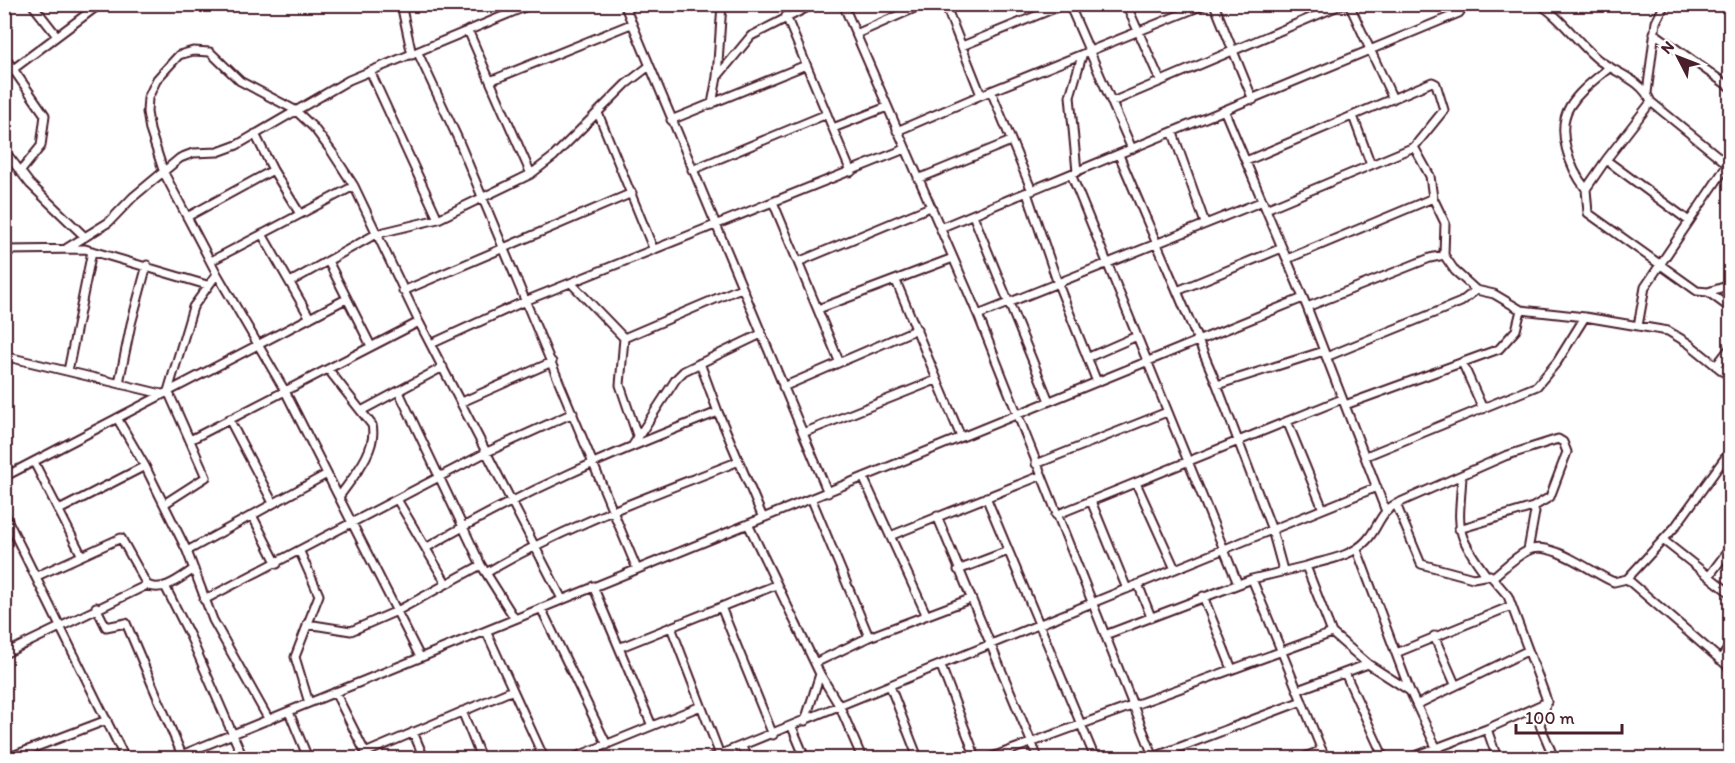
<svg xmlns="http://www.w3.org/2000/svg" width="1735" height="763" font-family="Itim,sans-serif">
	<rect width="100%" height="100%" fill="#fff"/>
	<filter id="ink" filterUnits="userSpaceOnUse"><feTurbulence type="fractalNoise" baseFrequency=".0167" numOctaves="2"/><feDisplacementMap in="SourceGraphic" scale="12" xChannelSelector="R" yChannelSelector="G"/><feConvolveMatrix kernelMatrix="1 2 1 2 8 2 1 2 1" color-interpolation-filters="sRGB"/></filter>
	<g filter="url(#ink)">
		<g fill="none" stroke-linecap="round" stroke-linejoin="round">
			<g stroke="#4a1f2b" stroke-width="11">
				<path id="minor" d="M32,4l25,32
					M401,4l11,51
					M624,4l204,489
					M843,4l135,311 176,443
					M945,4l36,91
					M1069,4l63,145
					M1126,4l34,76
					M1214,4l39,96
					M1349,4l44,95
					M1538,4c20,9 42,42 62,57 18,13 42,19 51,41
					M1728,4l2,3
					M786,16l65,156
					M468,30l22,51 141,-57
					M1654,33l76,54
					M856,34l68,-30
					M962,46l103,-42
					M418,53l40,86 179,430
					M4,56l41,59 -4,31 -21,26
					M370,71l68,148
					M4,76l96,-72
					M717,77l34,-41 63,-32
					M490,81l41,93
					M991,91l41,100
					M1647,93l9,-71 9,-18
					M1112,102l231,-98
					M712,104l5,-27 5,-73
					M1225,112l82,195 78,202
					M598,113l55,135
					M1353,116l18,49
					M671,120l135,-55
					M833,128l54,-21
					M897,131l84,-36 225,-91
					M1173,133l32,90
					M255,134l18,36
					M1414,147l16,29 3,22 12,25 -1,32
					M4,150l26,34 55,53
					M1119,155l58,136 105,-43
					M1606,160l-20,29 2,24 109,78 11,1 22,16
					M1246,161l186,-79 4,2 8,26 -30,37 -148,62
					M692,170l135,-56
					M1077,172l-7,-76 12,-40
					M1071,174l167,410
					M918,179l93,-38
					M1586,189c-16,-20 -31,-59 -16,-83 10,-16 26,-27 40,-39
					M1027,193l31,91 39,98
					M773,202l66,159
					M973,215l76,186
					M187,217l86,-47 27,44
					M1689,221l-83,-61 45,-58 79,64
					M940,228l519,-215 6,-9
					M262,234l48,84
					M67,248l42,-26 24,-25 47,-39 13,-5 25,-1 19,-7 112,-65 183,-76
					M4,250l81,-1 122,36
					M1287,259l146,-61
					M211,261l143,-75
					M328,261l43,85
					M798,262l132,-55
					M896,281l65,156
					M290,282l86,-48 62,-15 93,-45 22,-17 73,-73 22,-17
					M571,283l53,55
					M403,291l229,-98
					M1177,291l40,94 107,-34
					M1708,292l22,-7
					M1307,307l123,-49 14,-3 11,16 21,19 18,4 27,16 64,7 83,14 20,12 42,34
					M818,309l135,-51
					M978,315l285,-114
					M1638,326l7,-39 85,-126
					M624,338l117,-50
					M624,338l-4,47 18,53
					M431,344l94,-43 380,-152
					M4,356l158,38
					M1089,357l48,-21
					M1326,357l135,-55 15,-12
					M1462,362l21,47
					M1716,366l14,-18
					M328,369l44,56c6,25 -20,53 -33,72
					M68,371l24,-120
					M119,383l12,-59 16,-59
					M1217,385l55,145 11,40
					M783,387l134,-58
					M399,392l82,173 34,54
					M462,402l90,-40
					M1345,405l154,-56 17,-19 5,-20
					M361,411l82,-44
					M718,412l45,106
					M117,418l28,48 42,85 26,69 56,100
					M229,419l44,84
					M1287,421l36,88
					M803,433l133,-53
					M190,440l229,-118
					M633,445l43,-66 8,-8 77,-37
					M1366,456l171,-70 20,-24 28,-45
					M34,462l47,92
					M1036,464l131,-52
					M1462,476c-3,53 -9,55 25,100
					M4,477l342,-178
					M864,479l62,135
					M1136,483l39,86
					M986,497l109,261
					M812,500l57,137
					M398,501l48,82
					M1091,501l36,88
					M164,504l42,-27 -38,-86 25,-84 24,-33
					M1396,504l25,60 52,14 17,-3 18,21 37,99 2,7 -7,23 14,33
					M59,510l86,-44
					M4,513l121,245
					M252,515l25,49
					M1056,515l286,-116
					M937,516l101,242
					M748,524l72,150 20,33 22,51
					M890,536l150,-60
					M1663,540l67,53
					M426,548c93,-55 191,-97 292,-136l-18,-49
					M1357,550l53,141 31,67
					M1528,550l7,-38 -2,-5
					M187,551l140,-77
					M300,552l19,43 -24,62 14,46
					M958,570l50,-19
					M486,573c78,-47 168,-78 253,-112
					M37,576l84,-38 26,47
					M1709,576l21,-28
					M1493,577c11,-9 22,-20 34,-26 23,-13 66,23 87,31l13,-3 48,-52 55,-76
					M1252,579l73,179
					M1627,579l103,89
					M1138,584l13,33
					M165,586l25,50 53,122
					M593,586l59,140
					M1203,596l29,73
					M204,600l283,-148 86,-39
					M96,607l10,20 20,-4 56,132
					M721,607l52,128
					M541,608l66,137
					M307,624l44,7 46,-20 84,-46
					M671,627l49,128
					M486,631l58,127
					M1332,633l-26,-67c20,-6 46,-9 61,-26 11,-12 13,-28 29,-36l109,-48 53,-17 5,3 4,10 -17,45 -17,10 -74,22
					M1105,635l147,-56 54,-13
					M1434,636l21,48
					M4,640l6,11
					M621,647l155,-62
					M1396,653l115,-47
					M4,654l143,-69c16,8 33,-7 47,-16
					M420,657l-135,-266 -68,-117 -53,-101 -14,-43 -3,-18 1,-14 9,-19 22,-24 14,-4 17,1 30,29 55,29 19,18 18,24 22,34 65,136 143,277
					M1720,660l10,-14
					M815,663l54,-26 101,-38
					M941,666l35,92
					M1345,673l39,85
					M890,686l28,72
					M1298,690l70,-26
					M335,692l33,66
					M1418,704l109,-53
					M462,711l19,47
					M289,712l19,46
					M805,721l15,-47
					M792,727l13,31
					M1487,729l60,-27
					M413,732l11,26
					M4,746l6,11
					M742,747l5,11
					M365,753l148,-63
					M1154,757l148,-56
					M7,758l100,-38
					M174,758l1129,-460
					M573,758l128,-52
					M711,758l666,-271
					M989,758l343,-125 36,31 42,27
					M1302,758l20,-8
					M1410,758l77,-29 10,29"/>
			</g>
			<use href="#minor" stroke="#fff" stroke-width="7"/>
		</g>
	</g>
	<rect width="1735" height="763" fill="none" stroke="#fff" stroke-width="24"/>
	<rect x="12" y="12" width="1711" height="739" fill="none" stroke="#4a1f2b" stroke-width="2" filter="url(#ink)"/>
	<g transform="translate(1678 57) rotate(312)" stroke="#ffffff" stroke-width="4.5" paint-order="stroke">
	<path d="M0-4.5L10 22L0 15L-10 22Z" fill="#4a1f2b"/>
	<text y="-9" font-size="16" font-weight="bold" text-anchor="middle" fill="#4a1f2b">N</text>
	</g>
	<path d="M1516 724v9h106v-9" fill="none" stroke="#4a1f2b" stroke-width="3"/>
	<text x="1525" y="724" font-size="18" fill="#4a1f2b" stroke="#ffffff" stroke-width="4.5" paint-order="stroke">100 m</text>
</svg>
